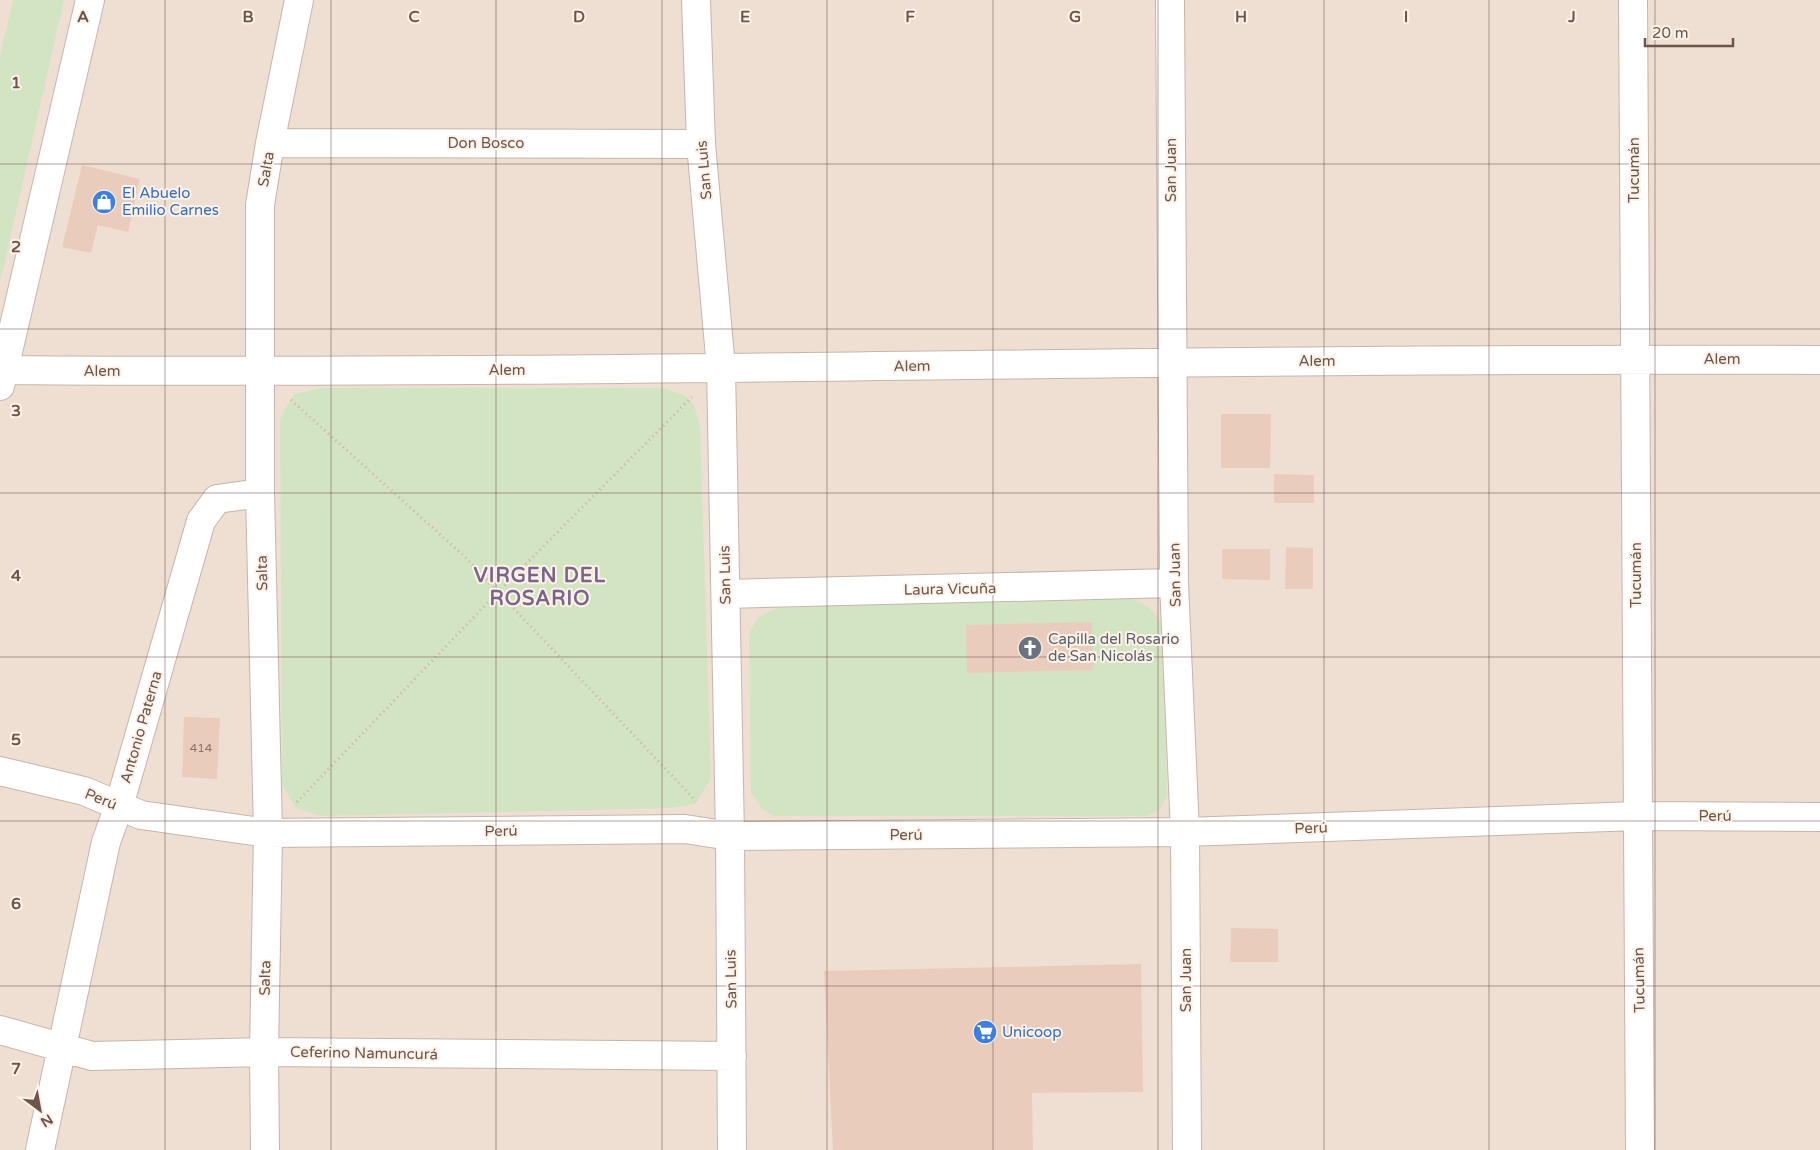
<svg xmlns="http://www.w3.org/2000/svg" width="1820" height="1150" font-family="'Varela Round',sans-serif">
	<rect width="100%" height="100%" fill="#f8eee2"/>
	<path fill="#efdfd2" d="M0,0h1820v1150h-1820z"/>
	<path fill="#d3e4c3" d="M13,0h51l-64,283v-227z
		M322,388h340c31,9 30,7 38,39l11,352 -16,25 -25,4 -349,8 -25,-8 -14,-24 -2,-365 14,-25z
		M1115,596c27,4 31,6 48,28l4,172 -6,12 -13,8h-374l-12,-7 -11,-17 -2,-157c6,-18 12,-21 30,-27z"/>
	<path fill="#eaccbd" d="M82,165l58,14 -12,53 -30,-7 -7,28 -29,-6z
		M1221,414h50l-1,54h-49z
		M1274,474l40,1v28h-40z
		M1286,547l27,1v41h-28z
		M1222,549h48v31l-48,-1z
		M1092,622l1,48 -126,3 -1,-48z
		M184,717l36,1 -3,61 -35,-2z
		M1231,928l47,1v33h-48z
		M1141,964l2,128 -111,1 1,57h-200l-9,-179z"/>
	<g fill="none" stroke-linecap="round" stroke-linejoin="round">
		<g stroke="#c7b5ab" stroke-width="30">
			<path id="street" d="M696,0l5,144 20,224 9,468 2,314
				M1170,0l4,583 11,249 2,318
				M1633,0l7,1150
				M270,143l431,1
				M3,370c606,5 1211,-13 1817,-10
				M0,386l90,-386
				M726,594l448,-11
				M0,771l84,20 57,24 127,18 417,-4 45,7 455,-4 452,-16 183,1
				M0,1030l92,26 172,-4 468,4
				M40,1150l66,-308 13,-36 82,-285 16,-22 43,-6
				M265,1150l-1,-98 4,-219 -8,-340v-288l10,-62 29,-143"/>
		</g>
		<path stroke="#ceafa1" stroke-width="3" stroke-dasharray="1 4" stroke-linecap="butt" d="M291,400l173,156 232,245
			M297,802l200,-209 195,-196"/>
		<use href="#street" stroke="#fff" stroke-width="28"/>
	</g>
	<path fill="none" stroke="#6d554c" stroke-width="1" stroke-opacity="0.55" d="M165,0v1150M331,0v1150M496,0v1150M662,0v1150M827,0v1150M993,0v1150M1158,0v1150M1324,0v1150M1489,0v1150M1655,0v1150M0,164h1820M0,329h1820M0,493h1820M0,657h1820M0,821h1820M0,986h1820"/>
	<defs>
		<g id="shop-disc" transform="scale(1.25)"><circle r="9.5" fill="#3f7fe0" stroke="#fcf2e8"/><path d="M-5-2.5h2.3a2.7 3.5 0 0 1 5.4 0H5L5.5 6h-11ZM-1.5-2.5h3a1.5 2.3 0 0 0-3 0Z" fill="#fff"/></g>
		<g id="church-disc" transform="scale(1.25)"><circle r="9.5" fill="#6b7280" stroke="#fcf2e8"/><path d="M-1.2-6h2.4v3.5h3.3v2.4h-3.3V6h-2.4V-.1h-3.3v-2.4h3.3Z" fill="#fff"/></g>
		<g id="supermarket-disc" transform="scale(1.25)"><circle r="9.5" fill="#3f7fe0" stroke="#fcf2e8"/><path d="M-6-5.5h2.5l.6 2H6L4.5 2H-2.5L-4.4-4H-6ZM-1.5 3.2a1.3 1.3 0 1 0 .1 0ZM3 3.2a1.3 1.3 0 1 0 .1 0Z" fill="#fff"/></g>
	</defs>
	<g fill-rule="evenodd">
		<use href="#shop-disc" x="104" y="202"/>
		<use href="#church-disc" x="1030" y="648"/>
		<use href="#supermarket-disc" x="985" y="1032"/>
	</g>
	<g text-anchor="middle" stroke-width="4" stroke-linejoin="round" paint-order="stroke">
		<g font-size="12" fill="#8c7368">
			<text x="201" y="752">414</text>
		</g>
		<g font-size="15" fill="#6d554c" stroke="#fcf2e8">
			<text x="486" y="148">Don Bosco</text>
			<text transform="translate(266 169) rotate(-80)" y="5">Salta</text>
			<text transform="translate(704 170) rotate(-95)" y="5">San Luis</text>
			<text transform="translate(1171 170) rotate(-90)" y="5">San Juan</text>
			<text transform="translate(1634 170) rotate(-90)" y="5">Tucumán</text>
			<text x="1722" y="364">Alem</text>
			<text x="1317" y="366">Alem</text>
			<text transform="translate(912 366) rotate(-1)" y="5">Alem</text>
			<text x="507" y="375">Alem</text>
			<text x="102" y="376">Alem</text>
			<text transform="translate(262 573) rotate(-91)" y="5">Salta</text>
			<text transform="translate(725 575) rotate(-91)" y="5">San Luis</text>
			<text transform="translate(1175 575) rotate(-91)" y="5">San Juan</text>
			<text transform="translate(1636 575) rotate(-90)" y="5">Tucumán</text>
			<text transform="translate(950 589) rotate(-1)" y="5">Laura Vicuña</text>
			<text transform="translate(141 727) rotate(-74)" y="5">Antonio Paterna</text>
			<text transform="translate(101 799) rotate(22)" y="5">Perú</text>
			<text x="1715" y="821">Perú</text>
			<text transform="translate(1311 828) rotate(-2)" y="5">Perú</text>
			<text transform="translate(501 831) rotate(-1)" y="5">Perú</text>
			<text x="906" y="840">Perú</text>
			<text transform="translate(265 978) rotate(-89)" y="5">Salta</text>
			<text transform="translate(731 979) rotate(-91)" y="5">San Luis</text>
			<text transform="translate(1186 980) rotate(-90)" y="5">San Juan</text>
			<text transform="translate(1639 980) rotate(-91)" y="5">Tucumán</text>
			<text transform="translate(364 1053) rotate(1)" y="5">Ceferino Namuncurá</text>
		</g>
		<g font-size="15" fill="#366cbe" stroke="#fcf2e8" text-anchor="start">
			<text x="122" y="198">El Abuelo<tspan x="122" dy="17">Emilio Carnes</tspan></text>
			<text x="1002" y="1037">Unicoop</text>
		</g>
		<g font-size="15" fill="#5b616d" stroke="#fcf2e8" text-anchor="start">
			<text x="1048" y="644">Capilla del Rosario<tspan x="1048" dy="17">de San Nicolás</tspan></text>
		</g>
		<g font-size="20" font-weight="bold" letter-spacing="1" fill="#7a6489" stroke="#fcf2e8">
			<text x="540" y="582">VIRGEN DEL<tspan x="540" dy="23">ROSARIO</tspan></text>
		</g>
	</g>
	<g font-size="16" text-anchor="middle" font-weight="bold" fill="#6d554c" stroke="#fcf2e8" stroke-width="4" stroke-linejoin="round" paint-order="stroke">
		<text x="83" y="22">A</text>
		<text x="248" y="22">B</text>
		<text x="414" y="22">C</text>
		<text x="579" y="22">D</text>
		<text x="745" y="22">E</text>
		<text x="910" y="22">F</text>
		<text x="1075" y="22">G</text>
		<text x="1241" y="22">H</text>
		<text x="1406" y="22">I</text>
		<text x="1572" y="22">J</text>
		<text x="16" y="88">1</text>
		<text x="16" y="252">2</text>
		<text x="16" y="416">3</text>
		<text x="16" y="581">4</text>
		<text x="16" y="745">5</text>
		<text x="16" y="909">6</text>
		<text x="16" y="1074">7</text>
	</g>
	<g transform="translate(40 1110) rotate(148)" stroke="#fcf2e8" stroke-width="4" paint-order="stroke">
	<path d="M0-4L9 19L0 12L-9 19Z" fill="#6d554c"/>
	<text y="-8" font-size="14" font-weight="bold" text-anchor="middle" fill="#6d554c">N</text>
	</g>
	<path d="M1645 38v8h88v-8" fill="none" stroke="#6d554c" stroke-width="2.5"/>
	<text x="1652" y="38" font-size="15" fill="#6d554c" stroke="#fcf2e8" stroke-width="4" paint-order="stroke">20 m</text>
</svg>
